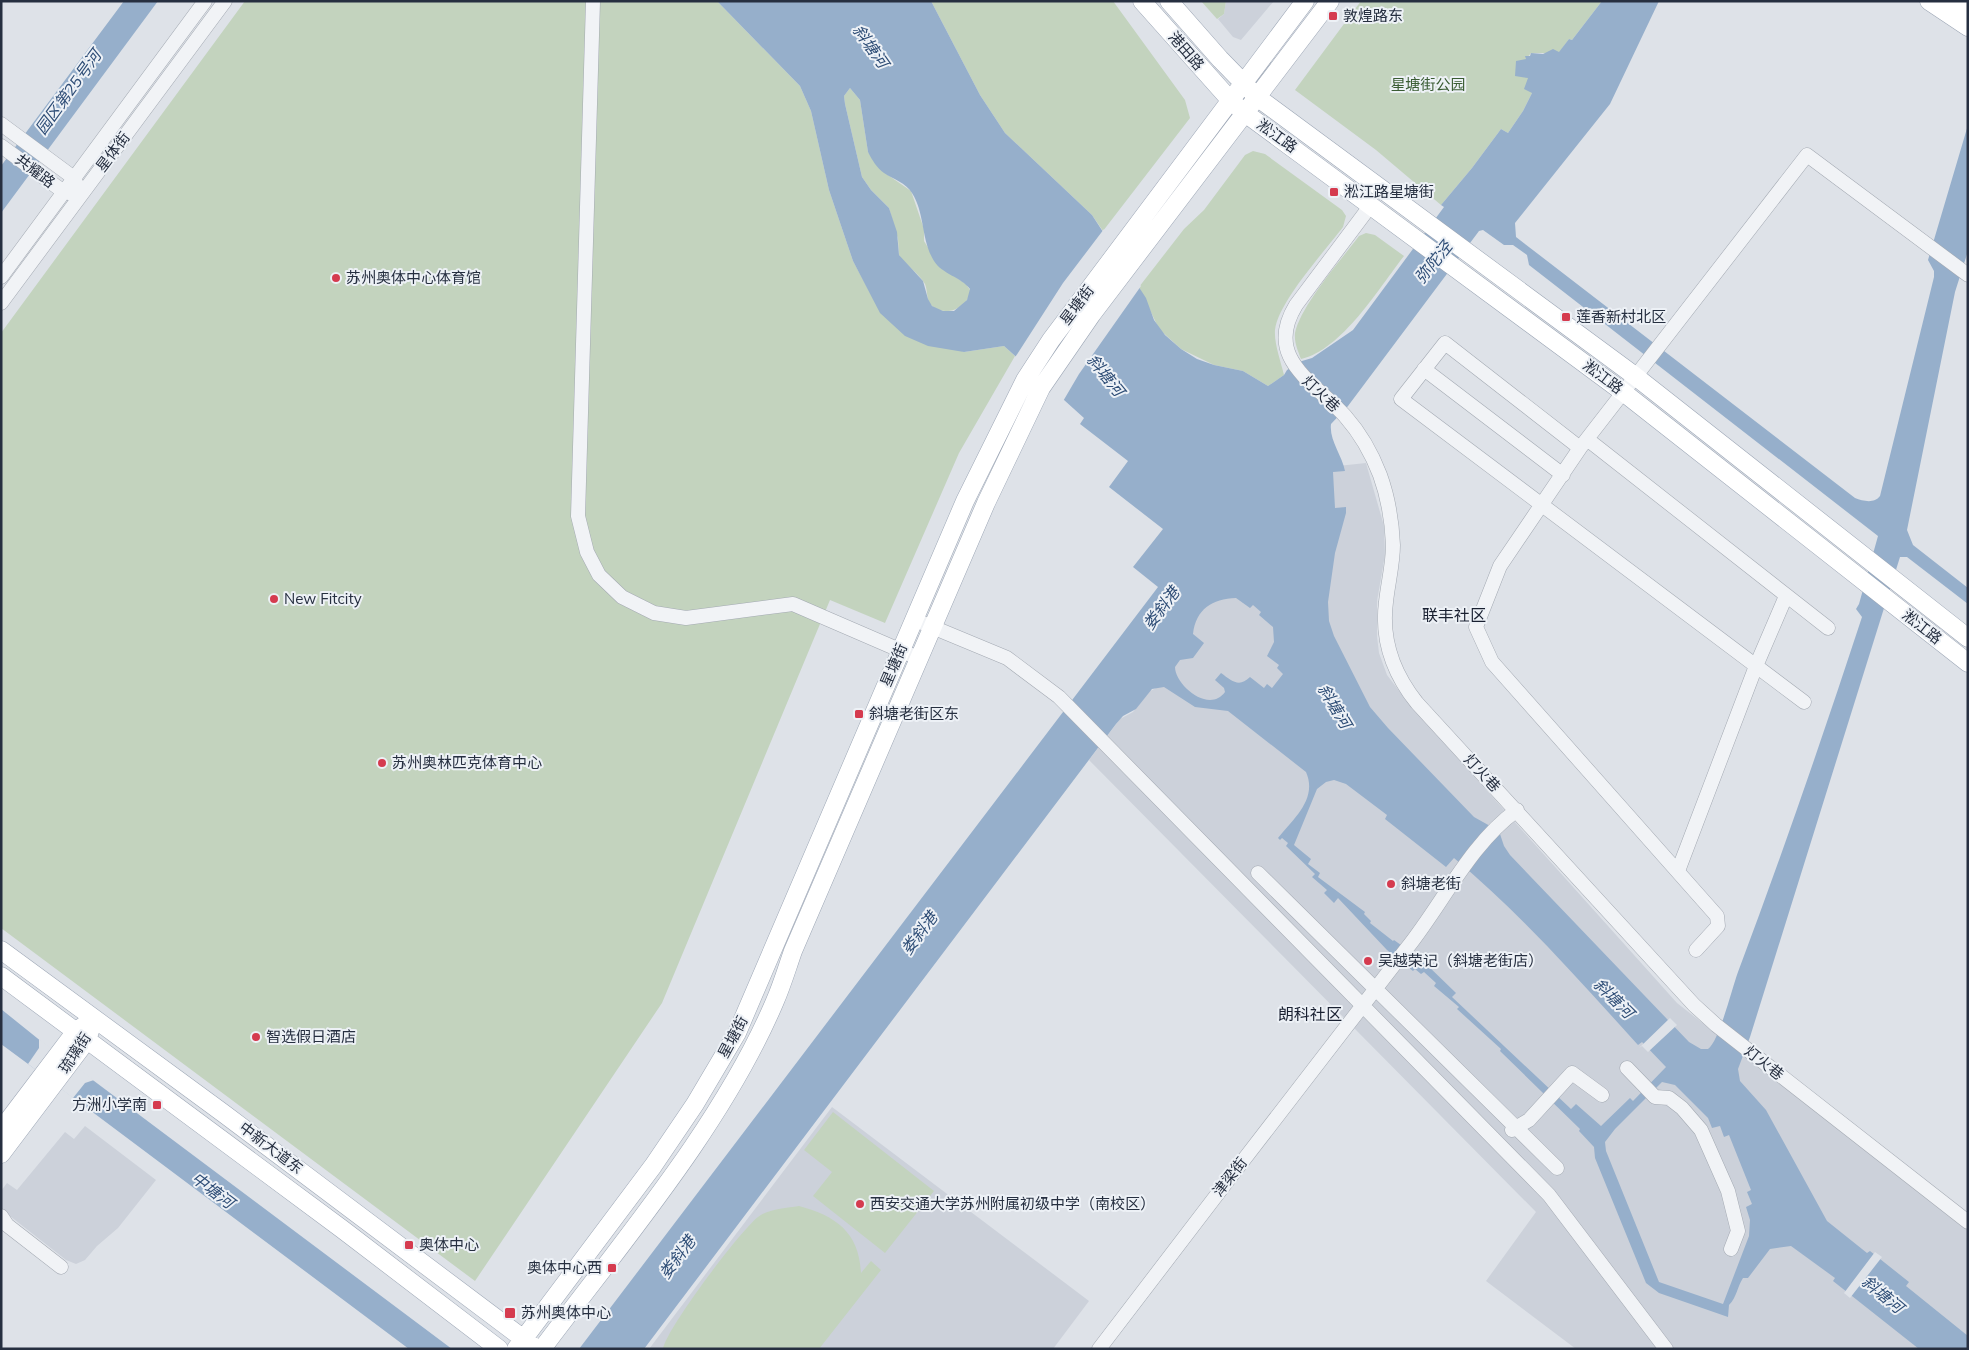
<svg xmlns="http://www.w3.org/2000/svg" width="1969" height="1350" font-family="Mulish,'Noto Sans SC',sans-serif">
	<rect width="100%" height="100%" fill="#dee2e8"/>
	<path fill="#ccd1da" d="M1226,1h48l-33,39 -8,-3 -15,-18 6,-5z
		M1366,463l18,63 1,29 -8,46v35l2,17 8,22 23,30 267,298 291,228v118h-392l-90,-68 50,-69 -447,-452 31,-41 13,-7 17,-21 8,-4h9l-8,-26 160,-193z
		M832,1107l257,194 -36,48h-404z
		M85,1126l71,54 -38,48 -21,18 -12,14 -9,4 -10,-4 -65,-51v-18l6,-8 10,7 48,-58 9,7z"/>
	<path fill="#c3d3be" d="M245,1h472l83,85 11,25 18,79 24,71 28,52 83,39 40,-6 11,10 -56,97 -74,170 -55,-23 -168,403 -187,278 -474,-353v-595z
		M931,1h182l72,99 5,18 -87,113 -11,-16 -87,-82 -25,-38z
		M1201,1h25l-2,13 -7,5z
		M1361,1h241l-30,39 -3,-1 -10,14h-28l-5,6 6,34 -9,18 -15,22 -7,-4 -29,39 -31,37 -65,-55 -81,-60z
		M850,88l10,12 8,52 17,21 26,18 13,38v12l16,26 26,17 4,6c0,17 -24,28 -38,16 -6,-5 -4,-15 -7,-22 -7,-12 -19,-18 -26,-29l-1,-16 -9,-31 -18,-18 -9,-13 -17,-73 -1,-8z
		M1253,151l12,3 77,56 4,6 -3,11c-18,24 -65,75 -68,103 -1,14 6,32 9,45l-16,11 -25,-15 -29,-6 -33,-16 -22,-20 -20,-42 45,-58 20,-19 41,-55z
		M1366,233l9,2 29,21c-25,32 -62,94 -103,103 -3,-8 -7,-17 -6,-26 6,-28 46,-73 64,-97z
		M833,1112l101,79 -49,62 -72,-57 19,-24 -28,-22z
		M799,1206c37,10 60,26 62,67l10,-12 10,9 -62,79h-156c3,-20 77,-118 95,-132 10,-8 28,-9 41,-11z"/>
	<path fill="#96afcb" fill-rule="evenodd" d="M124,1h34l-157,212v-47z
		M717,1h214l49,94 25,38 87,82 54,83 8,22 11,15 16,14 16,10 17,6 29,6 25,15 16,-11 3,-5 15,-9 10,-3 41,-28 91,-123 -3,-2 31,-37 29,-39 7,4 15,-22 9,-18 -8,-4 4,-11 -13,-2 1,-15 10,-2 -1,-3h5l1,-3 12,1 10,-5 6,3 10,-13 3,1 30,-39h57l-49,103 -95,119 1,14 339,261c8,3 19,6 25,-2l54,-219v-6l-6,-11 40,-135v126l-13,41 -48,238 6,15 55,43v16l-61,-47h-7l-150,480 -12,32 2,12 26,29 61,111 40,32 3,-2 39,31 -3,4 62,50v13h-49l-86,-68 2,-3 -44,-32 -21,3 -22,29h-5c-6,9 -6,19 -14,27l-1,12 -69,-24 -13,-10 -51,-125 -1,-11 -15,-16 1,-2 -80,-78 1,-2 -44,-40 2,-2 -25,-21 2,-3 -12,-11 -3,2 -6,-5 -2,2 -26,-21 -49,-52 -4,5 -10,-10 3,-3 -15,-13 3,-3 -29,-28 2,-3 -6,-5 -2,2 -2,-2c15,-19 40,-39 28,-66l-78,-61 -33,-4 -31,-20 -12,2 -16,20 -13,7 -7,8 -472,625h-65l579,-762 -25,-20 30,-38 -54,-42 19,-26 -48,-37 4,-6 -80,-72 -40,6 -36,-6 -23,-10 -25,-23 -27,-52 -24,-71 -18,-79 -11,-25zM850,88l10,12 8,52c4,8 9,16 16,21 9,6 22,10 28,20 13,20 9,47 22,68 8,13 27,16 36,28l-3,11 -13,11h-11l-11,-5 -4,-7 -5,-18 -24,-26 -2,-23 -8,-24 -18,-18 -9,-13 -17,-73 -1,-8zM1483,230l21,15h9l14,10 2,10 349,271 -19,68 -3,5 6,8c-39,119 -80,238 -124,355 -6,16 -19,70 -30,77h-7l-12,-7 -179,-187 -6,-9 -5,-15 -25,-14 -86,-89 -18,-21 -36,-71 -5,-15 -1,-19 7,-49 11,-40v-6l-11,1 -2,-36 12,-1c-3,-16 -16,-31 -14,-47l17,-18 131,-175zM1236,598l14,10 3,-3 8,7 -2,3 14,12 1,15 -7,14 12,9 -2,3 6,6 -11,14 -5,-4 -3,4 -14,-11c-11,11 -18,4 -29,-4l-6,7 9,8 1,4c-16,22 -50,-7 -50,-25l5,-7 13,-2 11,-15 -11,-9c3,-25 19,-35 43,-36zM1334,780l12,4 41,31 -2,4 61,48 8,-9c67,56 125,122 184,187l4,-3 24,25 -33,34 -3,-3 -29,28 -25,-22 -5,5 -119,-112 4,-4 -33,-32 -29,-21 -1,1 -23,-18 1,-2 -7,-7 1,-2 -47,-35 2,-4 -12,-9 3,-5 -17,-14 23,-56 9,-7zM1662,1082l13,3 33,33 4,10 8,-2 4,11 5,-2 22,55 -4,2 5,12 -6,3 4,13 -1,16 -26,68 -64,-22 -53,-131 -1,-9 10,-13z
		M1,1009l41,33 410,307h-43l-366,-274 -42,-31z"/>
	<path fill="#dee2e8" d="M1104,229l37,57 -62,88 -17,29 -48,-44 49,-76z
		M1670,1018l7,7 -29,27 -6,-6 -3,2z
		M39,1039l55,41 -9,3 -12,15 -45,-34 11,-16z
		M1875,1252l7,5 -32,41 -6,-5z"/>
	<g fill="none" stroke-linecap="round" stroke-linejoin="round">
		<g stroke="#a3a9b2" stroke-width="15">
			<path id="minor" d="M593,1l-15,515 9,36 12,23 23,22 32,16 32,5 107,-14 125,54
				M1,124l73,54 3,7
				M1,146l63,46 9,2
				M1371,205l-75,100c-33,54 19,77 49,111 15,17 27,38 35,59 8,22 12,46 13,70 0,19 -5,38 -7,57 -5,38 7,71 31,101l277,302 22,20 252,197
				M1,277l204,-276
				M1,303l224,-302
				M1424,369l139,106
				M1587,439l241,189
				M1580,448l-135,-105 -44,56 403,303
				M913,619l94,39 52,39 490,498 117,154
				M1678,871l78,-205 30,-70
				M1258,873l299,295
				M1696,950l22,-24 -1,-10 -225,-254 -16,-35 24,-61 80,-118 227,-293 161,120
				M1627,1068l28,29 14,1 13,10 19,22 27,61 10,40 -7,18
				M1512,1130l17,-10 43,-47 30,22
				M1,1216l6,9 54,42
				M1099,1349c102,-134 205,-268 308,-401 36,-45 63,-104 110,-138"/>
		</g>
		<g stroke="#9ca6b5" stroke-width="19">
			<path id="major" d="M1142,1l89,100 14,12 378,279 345,271
				M1169,1l51,58 37,38 378,279 333,262
				M1929,1l39,26
				M1951,1l17,11
				M1,950l222,163 310,233
				M1,976l341,253 157,120
				M1,1130l75,-99 10,-7
				M1,1154l86,-114 4,-12
				M516,1349l137,-183 42,-62 42,-71 228,-532 60,-121 26,-40 254,-339
				M542,1349c80,-107 181,-225 233,-348 7,-16 12,-33 18,-50l193,-448 55,-115 51,-74 238,-313"/>
		</g>
		<use href="#minor" stroke="#f1f3f6" stroke-width="14"/>
		<use href="#major" stroke="#fff" stroke-width="18"/>
	</g>
	<g fill="#d53b4f" stroke="#edf1f6" stroke-width="2">
		<rect x="1328" y="11" width="10" height="10" rx="2.5"/>
		<rect x="1329" y="187" width="10" height="10" rx="2.5"/>
		<circle cx="336" cy="278" r="5"/>
		<rect x="1561" y="312" width="10" height="10" rx="2.5"/>
		<circle cx="274" cy="599" r="5"/>
		<rect x="854" y="709" width="10" height="10" rx="2.5"/>
		<circle cx="382" cy="763" r="5"/>
		<circle cx="1391" cy="884" r="5"/>
		<circle cx="1368" cy="961" r="5"/>
		<circle cx="256" cy="1037" r="5"/>
		<rect x="152" y="1100" width="10" height="10" rx="2.5"/>
		<circle cx="860" cy="1204" r="5"/>
		<rect x="404" y="1240" width="10" height="10" rx="2.5"/>
		<rect x="607" y="1263" width="10" height="10" rx="2.5"/>
		<rect x="504" y="1307" width="12" height="12" rx="2.5"/>
	</g>
	<g text-anchor="middle" stroke-width="4" stroke-linejoin="round" paint-order="stroke">
		<g font-size="15" fill="#262f40" stroke="#edf1f6" text-anchor="start">
			<text x="1343" y="21">敦煌路东</text>
			<text x="1344" y="197">淞江路星塘街</text>
			<text x="346" y="283">苏州奥体中心体育馆</text>
			<text x="1576" y="322">莲香新村北区</text>
			<text x="284" y="604">New Fitcity</text>
			<text x="869" y="719">斜塘老街区东</text>
			<text x="392" y="768">苏州奥林匹克体育中心</text>
			<text x="1401" y="889">斜塘老街</text>
			<text x="1378" y="966">吴越荣记（斜塘老街店）</text>
			<text x="266" y="1042">智选假日酒店</text>
			<text x="147" y="1110" text-anchor="end">方洲小学南</text>
			<text x="870" y="1209">西安交通大学苏州附属初级中学（南校区）</text>
			<text x="419" y="1250">奥体中心</text>
			<text x="602" y="1273" text-anchor="end">奥体中心西</text>
			<text x="521" y="1318">苏州奥体中心</text>
		</g>
		<g font-size="15" fill="#262f40" stroke="#edf1f6">
			<text transform="translate(1186 51) rotate(49)" y="5">港田路</text>
			<text transform="translate(1277 136) rotate(36)" y="5">淞江路</text>
			<text transform="translate(113 152) rotate(-53)" y="5">星体街</text>
			<text transform="translate(35 171) rotate(37)" y="5">共耀路</text>
			<text transform="translate(1077 305) rotate(-53)" y="5">星塘街</text>
			<text transform="translate(1603 377) rotate(37)" y="5">淞江路</text>
			<text transform="translate(1321 394) rotate(43)" y="5">灯火巷</text>
			<text transform="translate(1922 627) rotate(38)" y="5">淞江路</text>
			<text transform="translate(894 665) rotate(-67)" y="5">星塘街</text>
			<text transform="translate(1482 773) rotate(47)" y="5">灯火巷</text>
			<text transform="translate(733 1037) rotate(-62)" y="5">星塘街</text>
			<text transform="translate(75 1053) rotate(-57)" y="5">琉璃街</text>
			<text transform="translate(1764 1063) rotate(38)" y="5">灯火巷</text>
			<text transform="translate(271 1148) rotate(37)" y="5">中新大道东</text>
			<text transform="translate(1230 1177) rotate(-52)" y="5">津梁街</text>
		</g>
		<g font-size="15" fill="#3a5c33" stroke="#edf1f6">
			<text x="1428" y="90">星塘街公园</text>
		</g>
		<g font-size="16" font-style="italic" fill="#2e4d76" stroke="#edf1f6">
			<text transform="translate(871 46) rotate(55)" y="6">斜塘河</text>
			<text transform="translate(68 92) rotate(-54)" y="6">园区第25号河</text>
			<text transform="translate(1433 262) rotate(-51)" y="6">弥陀泾</text>
			<text transform="translate(1106 375) rotate(51)" y="6">斜塘河</text>
			<text transform="translate(1161 608) rotate(-53)" y="6">娄斜港</text>
			<text transform="translate(1335 706) rotate(59)" y="6">斜塘河</text>
			<text transform="translate(919 933) rotate(-53)" y="6">娄斜港</text>
			<text transform="translate(1614 998) rotate(45)" y="6">斜塘河</text>
			<text transform="translate(213 1190) rotate(37)" y="6">中塘河</text>
			<text transform="translate(677 1257) rotate(-53)" y="6">娄斜港</text>
			<text transform="translate(1883 1294) rotate(40)" y="6">斜塘河</text>
		</g>
		<g font-size="16" fill="#192031" stroke="#edf1f6">
			<text x="1454" y="621">联丰社区</text>
			<text x="1310" y="1020">朗科社区</text>
		</g>
	</g>
	<rect width="1969" height="1350" fill="none" stroke="#262f40" stroke-width="5"/>
</svg>
